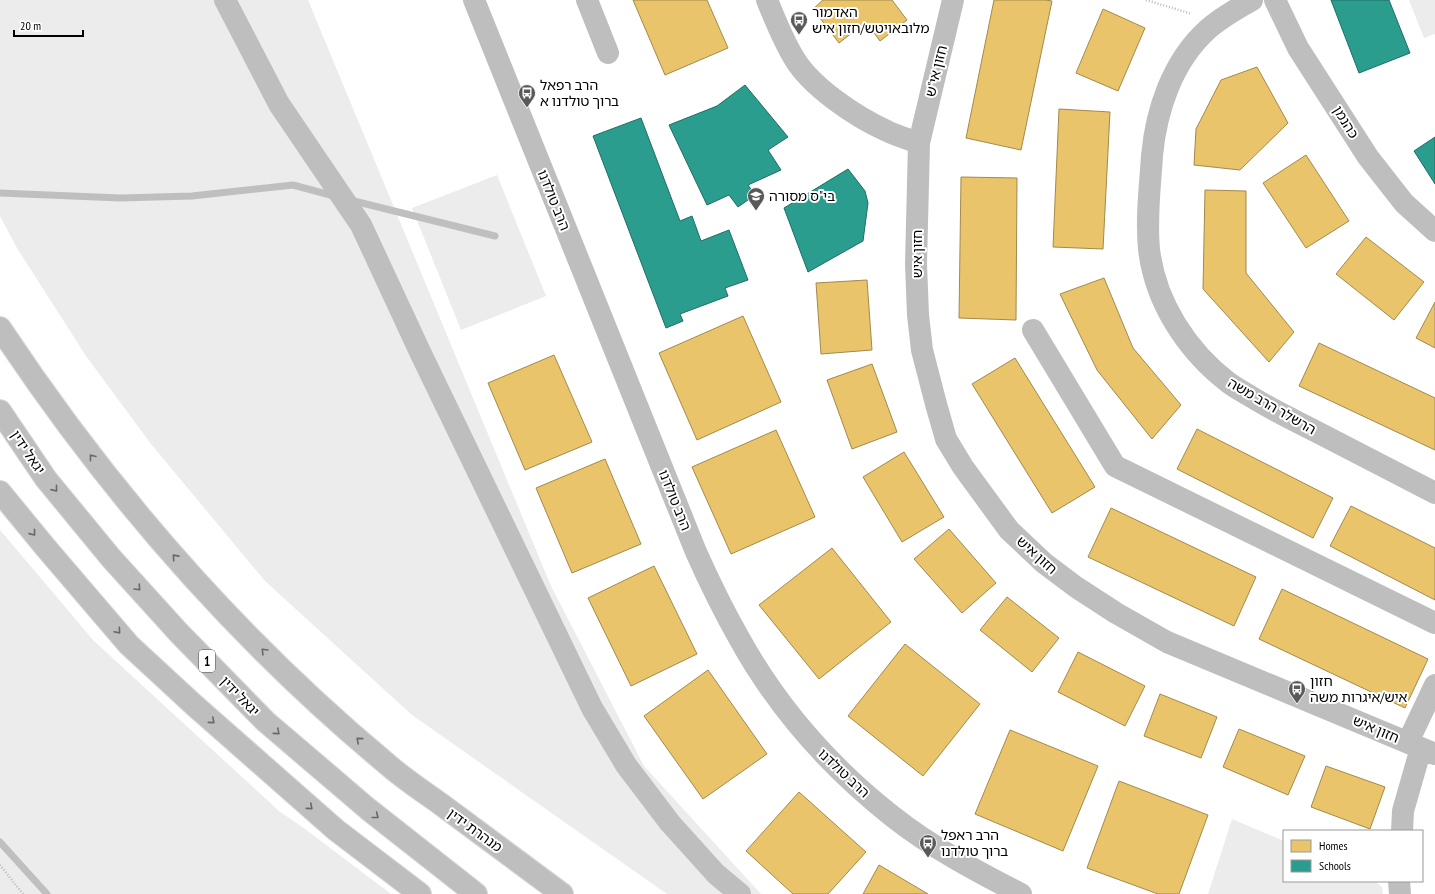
<svg xmlns="http://www.w3.org/2000/svg" width="1435" height="894" font-family="'PT Sans Narrow','Noto Sans Hebrew',sans-serif">
	<rect width="100%" height="100%" fill="#fff"/>
	<path fill="#ececec" d="M0,0h308l243,586 93,180 117,128h-94l-255,-179 -147,-134 -114,-137 -65,-88 -69,-108 -17,-32z
		M1409,0h26v34l-11,4z
		M497,175l49,121 -85,34 -49,-122z
		M0,530l94,111 185,170 26,18 86,65h-391z
		M1232,819l52,22v40h91l7,6 1,7h-175z"/>
	<path fill="#e9c46a" stroke="#a3894a" d="M633,0h74l21,48 -63,27z
		M823,0h69l15,20 -27,21 -14,-19 -27,21 -26,-34z
		M994,0h51l7,1 -31,149 -55,-12z
		M1103,9l42,19 -27,63 -42,-18z
		M1257,67l31,56 -48,47 -46,-5 2,-36 25,-49z
		M1059,109l51,3 -7,137 -50,-2z
		M1306,155l43,66 -43,27 -43,-65z
		M961,177l56,1 -1,142 -57,-2z
		M1205,190l41,1v82l48,59 -25,30 -66,-73z
		M1366,237l58,45 -30,38 -58,-46z
		M1104,278l29,70 48,57 -29,34 -55,-69 -37,-76z
		M867,280l5,70 -51,4 -5,-71z
		M1435,302v46l-19,-10z
		M743,316l38,86 -84,38 -38,-87z
		M1319,343l116,55v52l-136,-64z
		M554,355l38,87 -67,28 -37,-87z
		M1015,358l80,129 -43,26 -80,-129z
		M872,364l25,68 -45,17 -25,-69z
		M1197,429l136,69 -20,40 -136,-69z
		M776,430l39,87 -84,37 -39,-87z
		M904,452l40,65 -42,25 -39,-65z
		M605,459l36,85 -69,29 -36,-85z
		M1351,506l84,42v52l-105,-54z
		M1111,508l145,69 -22,49 -146,-69z
		M949,529l47,54 -34,30 -48,-54z
		M832,548l59,74 -72,57 -60,-74z
		M654,566l43,88 -66,32 -43,-88z
		M1282,589l146,70 -23,49 -146,-69z
		M1007,597l52,41 -27,34 -52,-42z
		M905,644l75,60 -57,72 -75,-60z
		M1078,652l67,34 -20,40 -67,-34z
		M708,670l59,84 -64,45 -59,-83z
		M1160,694l57,23 -16,41 -57,-22z
		M1239,729l66,27 -17,39 -65,-28z
		M1010,730l88,36 -35,85 -88,-37z
		M1326,766l59,21 -15,42 -59,-22z
		M1119,781l89,34 -29,79h-21l-71,-26z
		M799,792l67,60 -38,42h-35l-47,-43z
		M879,865l49,29h-65z"/>
	<path fill="#2a9d8f" stroke="#1d6e64" d="M1331,0h58l21,53 -51,20z
		M745,85l43,52 -20,13 13,20 -33,15 7,10 -17,12 -9,-12 -22,10 -38,-80 48,-19z
		M641,118l39,103 12,-5 9,25 28,-11 19,50 -23,8 3,8 -48,18 3,7 -17,7 -73,-192z
		M1435,137v47l-21,-33z
		M848,169l17,22 3,12 -5,38 -55,31 -24,-64z"/>
	<g fill="none" stroke-linecap="round" stroke-linejoin="round">
		<path stroke="#bfbfbf" stroke-width="7" d="M0,193l120,5 72,-2 101,-11 41,11
			M350,200l145,36
			M0,842l47,52"/>
		<g stroke="#dbdbdb" stroke-width="24">
			<path id="highway" d="M0,328c108,163 237,311 387,436 17,15 37,28 55,41 40,30 80,59 120,89
				M0,411l46,68 65,79 68,75 86,88 103,88 108,85
				M0,492l46,56 83,97 65,60 142,125 84,64"/>
		</g>
		<path stroke="#b9b9b9" stroke-width="2.5" stroke-dasharray="1 2" stroke-linecap="butt" d="M1146,0l46,14
			M0,865l23,29"/>
		<path stroke="#bebebe" stroke-width="22" d="M225,0l54,104 82,121 60,129 171,354 34,57 44,58 46,51 24,20
			M474,0l222,552c13,29 27,58 43,86 38,69 91,129 153,178 39,31 84,55 129,78
			M587,0l21,53
			M767,0c8,20 16,40 27,58 17,29 62,59 93,73 10,5 21,8 32,12
			M953,0l-34,143 -3,121 2,51 4,35 14,54 10,35 17,28 46,63 35,33 32,24 40,26 51,29 268,112
			M1252,0c-15,9 -32,18 -45,30 -35,32 -51,81 -55,126 -2,31 -6,62 -3,93 6,53 38,102 80,134 7,5 14,9 21,13 22,14 46,25 69,37 39,20 77,40 116,60
			M1275,0l23,48 70,109 36,46 31,28
			M1033,330l82,136 320,157
			M1408,742l27,-57
			M1402,831l1,-20 18,-63
			M1399,881l1,13"/>
		<use href="#highway" stroke="#bebebe" stroke-width="22"/>
	</g>
	<defs><path id="oneway-chevron" d="M-2-3.5L2.5 0L-2 3.5" fill="none" stroke-width="1.6" stroke-linecap="round" stroke-linejoin="round"/></defs>
	<g stroke="#686868">
		<use href="#oneway-chevron" transform="translate(92 457) rotate(-128)"/>
		<use href="#oneway-chevron" transform="translate(55 489) rotate(51)"/>
		<use href="#oneway-chevron" transform="translate(33 533) rotate(51)"/>
		<use href="#oneway-chevron" transform="translate(175 557) rotate(-132)"/>
		<use href="#oneway-chevron" transform="translate(138 588) rotate(47)"/>
		<use href="#oneway-chevron" transform="translate(118 631) rotate(49)"/>
		<use href="#oneway-chevron" transform="translate(264 651) rotate(-135)"/>
		<use href="#oneway-chevron" transform="translate(212 721) rotate(41)"/>
		<use href="#oneway-chevron" transform="translate(277 732) rotate(41)"/>
		<use href="#oneway-chevron" transform="translate(359 740) rotate(-139)"/>
		<use href="#oneway-chevron" transform="translate(310 807) rotate(41)"/>
		<use href="#oneway-chevron" transform="translate(376 816) rotate(38)"/>
	</g>
	<defs>
		<g id="bus-pin" transform="scale(0.9)"><path d="M0 17L-7.5 6A9.5 9.5 0 1 1 7.5 6Z" fill="#595959" stroke="#fff"/><path d="M-5-6H5V4H4V6H2V4H-2V6H-4V4H-5ZM-3.5-4V0h7V-4ZM-3.5 1.2v1.5H-2V1.2ZM2 1.2v1.5H3.5V1.2Z" fill="#fff"/></g>
		<g id="school-pin" transform="scale(0.9)"><path d="M0 17L-7.5 6A9.5 9.5 0 1 1 7.5 6Z" fill="#595959" stroke="#fff"/><path d="M0-5L7-2L0 1L-7-2ZM-4 1L0 2.5L4 1V4Q0 6-4 4Z" fill="#fff"/></g>
	</defs>
	<g fill-rule="evenodd">
		<use href="#bus-pin" x="799" y="20"/>
		<use href="#bus-pin" x="527" y="93"/>
		<use href="#school-pin" x="756" y="196"/>
		<use href="#bus-pin" x="1297" y="689"/>
		<use href="#bus-pin" x="928" y="843"/>
	</g>
	<g text-anchor="middle" stroke-width="4" stroke-linejoin="round" paint-order="stroke">
		<rect fill="#fff" stroke="#4c4c4c" stroke-width="1" x="199" y="650" width="16" height="22" rx="3"/>
		<g font-size="13" font-weight="bold" fill="#000">
			<text x="207" y="666">1</text>
		</g>
		<g font-size="14" fill="#000" stroke="#fff" text-anchor="start">
			<text x="812" y="17">האדמור<tspan x="812" dy="16">מלובאויטש/חזון איש</tspan></text>
			<text x="540" y="90">הרב רפאל<tspan x="540" dy="16">ברוך טולדנו א</tspan></text>
			<text x="769" y="201">בי"ס מסורה</text>
			<text x="1310" y="686">חזון<tspan x="1310" dy="16">איש/איגרות משה</tspan></text>
			<text x="941" y="840">הרב ראפל<tspan x="941" dy="16">ברוך טולדנו</tspan></text>
		</g>
		<g font-size="14" fill="#000" stroke="#fff">
			<text transform="translate(936 71) rotate(-76)" y="5">חזון אי"ש</text>
			<text transform="translate(1346 122) rotate(58)" y="5">כהנמן</text>
			<text transform="translate(554 200) rotate(68)" y="5">הרב טולדנו</text>
			<text transform="translate(917 254) rotate(-90)" y="5">חזון איש</text>
			<text transform="translate(1272 406) rotate(30)" y="5">הרשלר הרב משה</text>
			<text transform="translate(28 452) rotate(56)" y="5">יגאל ידין</text>
			<text transform="translate(675 500) rotate(68)" y="5">הרב טולדנו</text>
			<text transform="translate(1037 555) rotate(42)" y="5">חזון איש</text>
			<text transform="translate(240 696) rotate(46)" y="5">יגאל ידין</text>
			<text transform="translate(1376 729) rotate(23)" y="5">חזון איש</text>
			<text transform="translate(844 773) rotate(43)" y="5">הרב טולדנו</text>
			<text transform="translate(475 830) rotate(36)" y="5">מנהרת ידין</text>
		</g>
	</g>
	<rect x="1283" y="830" width="140" height="52" fill="#ffffff" stroke="#999999"/>
	<rect x="1291" y="840" width="20" height="12" fill="#e9c46a" stroke="#999999"/>
	<text x="1319" y="850" font-size="12" fill="#000000">Homes</text>
	<rect x="1291" y="860" width="20" height="12" fill="#2a9d8f" stroke="#999999"/>
	<text x="1319" y="870" font-size="12" fill="#000000">Schools</text>
	<path d="M14 30v6h69v-6" fill="none" stroke="#000000" stroke-width="2"/>
	<text x="20" y="30" font-size="12" fill="#000000" stroke="#ffffff" stroke-width="3" paint-order="stroke">20 m</text>
</svg>
